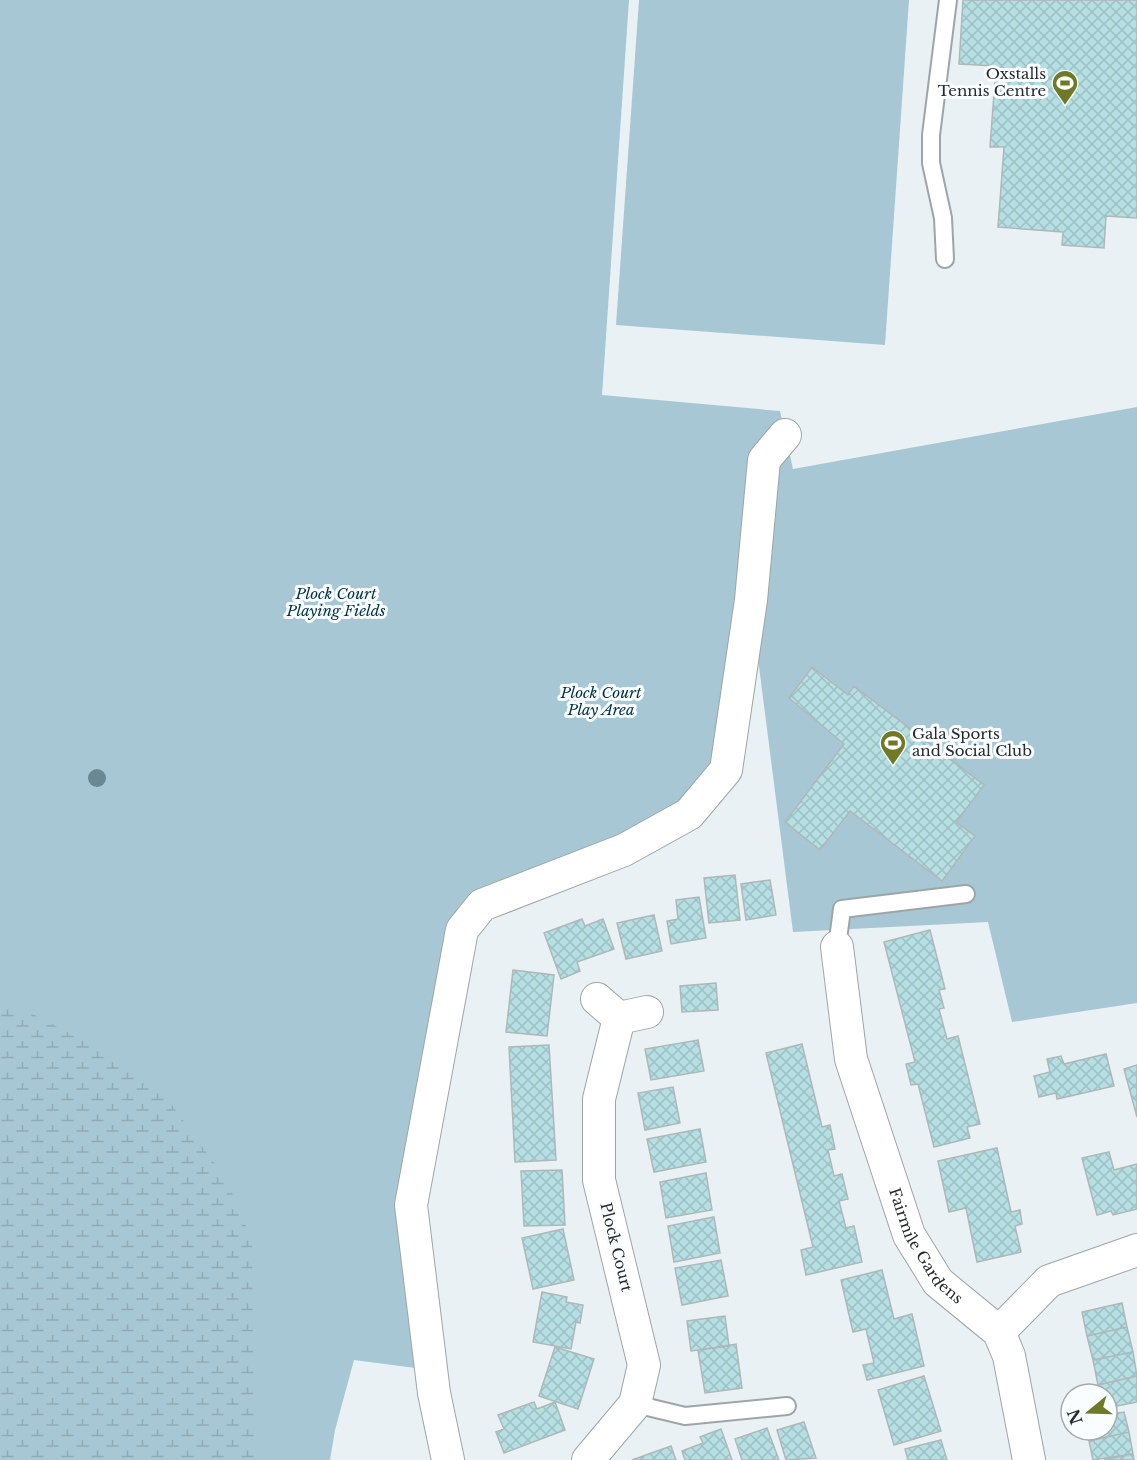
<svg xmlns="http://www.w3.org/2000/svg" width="1137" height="1460" font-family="'Libre Baskerville',serif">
	<defs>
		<pattern id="wetland-marsh" width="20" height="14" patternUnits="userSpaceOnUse" patternTransform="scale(1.5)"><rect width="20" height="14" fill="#a7c7d4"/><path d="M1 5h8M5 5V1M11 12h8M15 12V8" fill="none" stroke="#90abb6"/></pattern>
		<pattern id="building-cross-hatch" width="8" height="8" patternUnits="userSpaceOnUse" patternTransform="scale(1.5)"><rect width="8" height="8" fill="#b5dfe3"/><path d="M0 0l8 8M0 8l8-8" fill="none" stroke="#9cc0c3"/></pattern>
	</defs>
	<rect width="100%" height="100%" fill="#e9f1f4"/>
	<path fill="#a7c7d4" d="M0,0h629l-27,395 178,16 13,58 344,-62v596l-125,19 -24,-100 -195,10 -42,-328 -25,166 -37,44 -207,91 -71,300 20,165 -77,-10 -19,70 -5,30h-330z
		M639,0h270l-24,345 -269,-20z"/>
	<path fill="url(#wetland-marsh)" d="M0,1001l27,10 82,43 57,43 60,82 26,61 2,220h-254z"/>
	<path fill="url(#building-cross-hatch)" stroke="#afb8b9" stroke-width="1.5" d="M963,0h174v218l-31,-2 -2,32 -42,-3 1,-13 -65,-5 6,-80h-14l6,-81 -37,-2z
		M812,667l36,28 6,-9 130,99 -28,37 19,14 -33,45 -92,-70 -30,39 -35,-28 59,-78 -55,-46z
		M735,875l5,45 -31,3 -5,-45z
		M770,880l6,35 -30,5 -5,-36z
		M699,897l7,41 -35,6 -4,-23 11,-2 -2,-19z
		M654,915l8,36 -36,8 -9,-36z
		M582,919l3,7 18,-7 11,30 -37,13 3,9 -19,8 -17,-46z
		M930,930l15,59 -6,1 5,18 -5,1 8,30 11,-3 22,88 -13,3 3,11 -36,9 -16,-63 -7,1 -5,-21 9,-2 -31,-120z
		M513,970l41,5 -7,61 -41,-4z
		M716,983l2,27 -36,2 -2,-26z
		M698,1040l6,31 -53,9 -6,-31z
		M802,1044l20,83 8,-2 5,24 -7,1 6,26 8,-2 6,25 -9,2 7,27 8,-2 8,36 -56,13 -5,-25 12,-3 -47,-194z
		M549,1045l7,115 -41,2 -6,-115z
		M1106,1054l8,32 -57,13 -1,-6 -17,4 -5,-21 16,-4 -3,-13 14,-3 3,8z
		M1137,1065v52l-13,-48z
		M673,1087l7,36 -35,7 -7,-37z
		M700,1129l6,33 -52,10 -7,-33z
		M997,1148l14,64 9,-2 2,14 -7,2 6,26 -44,10 -11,-54 -17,4 -11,-51z
		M1109,1152l5,18 23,-6v45l-24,6 -2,-4 -14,4 -15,-57z
		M562,1170l3,55 -41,1 -3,-55z
		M706,1173l6,37 -46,8 -6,-36z
		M714,1217l6,36 -46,9 -6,-36z
		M563,1229l11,51 -41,9 -11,-51z
		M721,1260l7,36 -46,9 -7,-37z
		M882,1270l12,49 18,-5 12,52 -57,14 -4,-15 11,-2 -8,-34 -13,3 -12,-52z
		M542,1292l25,5 -1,5 17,3 -3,18 -4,-1 -5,27 -38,-7z
		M1122,1303l5,24 -40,9 -5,-24z
		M725,1316l4,30 -38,5 -4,-30z
		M1127,1327l6,25 -40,8 -6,-24z
		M736,1344l6,44 -37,5 -7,-43z
		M555,1347l39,12 -16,50 -39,-13z
		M1133,1352l4,24 -39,9 -5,-25z
		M924,1376l17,55 -47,14 -16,-55z
		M1137,1376v26l-30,6v-14h-7l-2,-9z
		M534,1402l3,7 18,-7 10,28 -61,23 -8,-21 8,-3 -6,-14z
		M1124,1412l5,20 -40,9 -3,-11h21v-15z
		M804,1422l12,36 -30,2 -9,-30z
		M767,1428l12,32h-37l-7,-21z
		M721,1429l11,31h-47l-3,-9 21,-8 -3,-6z
		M1129,1432l4,22 -40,6 -4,-19z
		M941,1440l6,20h-39l-3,-11z
		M671,1446l5,14h-44z
		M1133,1454l1,6h-30z"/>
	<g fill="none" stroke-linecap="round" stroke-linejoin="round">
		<g stroke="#9ea5a8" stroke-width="20">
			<path id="lane" d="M945,259l-2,-41 -12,-55v-28l17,-135
				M837,947l5,-38 124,-15
				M635,1404l50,12 102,-10"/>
		</g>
		<g stroke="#9ea5a8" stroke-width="34">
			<g id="street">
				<path id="s1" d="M837,947l14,112 58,176 29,47 61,50 10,24 20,104"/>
				<path d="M619,1018l28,-6"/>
				<path d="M999,1332l50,-51 88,-31"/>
				<path d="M448,1460l-14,-67 -23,-188 51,-275 20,-25 142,-55 65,-36 37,-44 25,-170 13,-140 21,-25"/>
				<path d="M588,1460l47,-56 9,-39 -45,-185v-81l20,-81 -22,-19"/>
			</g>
		</g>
		<use href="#lane" stroke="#fff" stroke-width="16"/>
		<use href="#street" stroke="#fff" stroke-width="32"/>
	</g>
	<circle fill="#698893" cx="97" cy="778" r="9"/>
	<defs>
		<g id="stadium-pin" transform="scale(1.35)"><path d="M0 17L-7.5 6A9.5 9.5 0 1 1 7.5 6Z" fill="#6f7a26" stroke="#fafdff"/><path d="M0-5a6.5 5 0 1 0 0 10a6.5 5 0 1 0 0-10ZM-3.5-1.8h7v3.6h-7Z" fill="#fff"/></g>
	</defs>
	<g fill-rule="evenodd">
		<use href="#stadium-pin" x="1065" y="83"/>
		<use href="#stadium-pin" x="893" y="743"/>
	</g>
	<g text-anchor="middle" stroke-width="6" stroke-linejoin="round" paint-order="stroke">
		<g font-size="15" fill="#282b2c" stroke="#fafdff" text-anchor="end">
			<text x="1046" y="79">Oxstalls<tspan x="1046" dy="17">Tennis Centre</tspan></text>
			<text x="912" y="739" text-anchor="start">Gala Sports<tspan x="912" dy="17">and Social Club</tspan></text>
		</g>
		<g font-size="15" font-style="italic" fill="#034" stroke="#fafdff">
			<text x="336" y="599">Plock Court<tspan x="336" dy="17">Playing Fields</tspan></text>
			<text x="601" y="698">Plock Court<tspan x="601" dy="17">Play Area</tspan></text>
		</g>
		<g font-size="15" fill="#282b2c" stroke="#fafdff">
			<text dy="5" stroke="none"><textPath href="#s1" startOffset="316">Fairmile Gardens</textPath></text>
			<text transform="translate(616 1247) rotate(76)" y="5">Plock Court</text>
		</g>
	</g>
	<g transform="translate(1089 1412) rotate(251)"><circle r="28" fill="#fafdff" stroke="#a6a9ab" stroke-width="1.5"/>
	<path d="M0-4.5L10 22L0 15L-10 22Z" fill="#6f7a26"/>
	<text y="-9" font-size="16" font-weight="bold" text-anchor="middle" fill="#282b2c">N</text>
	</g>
</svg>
